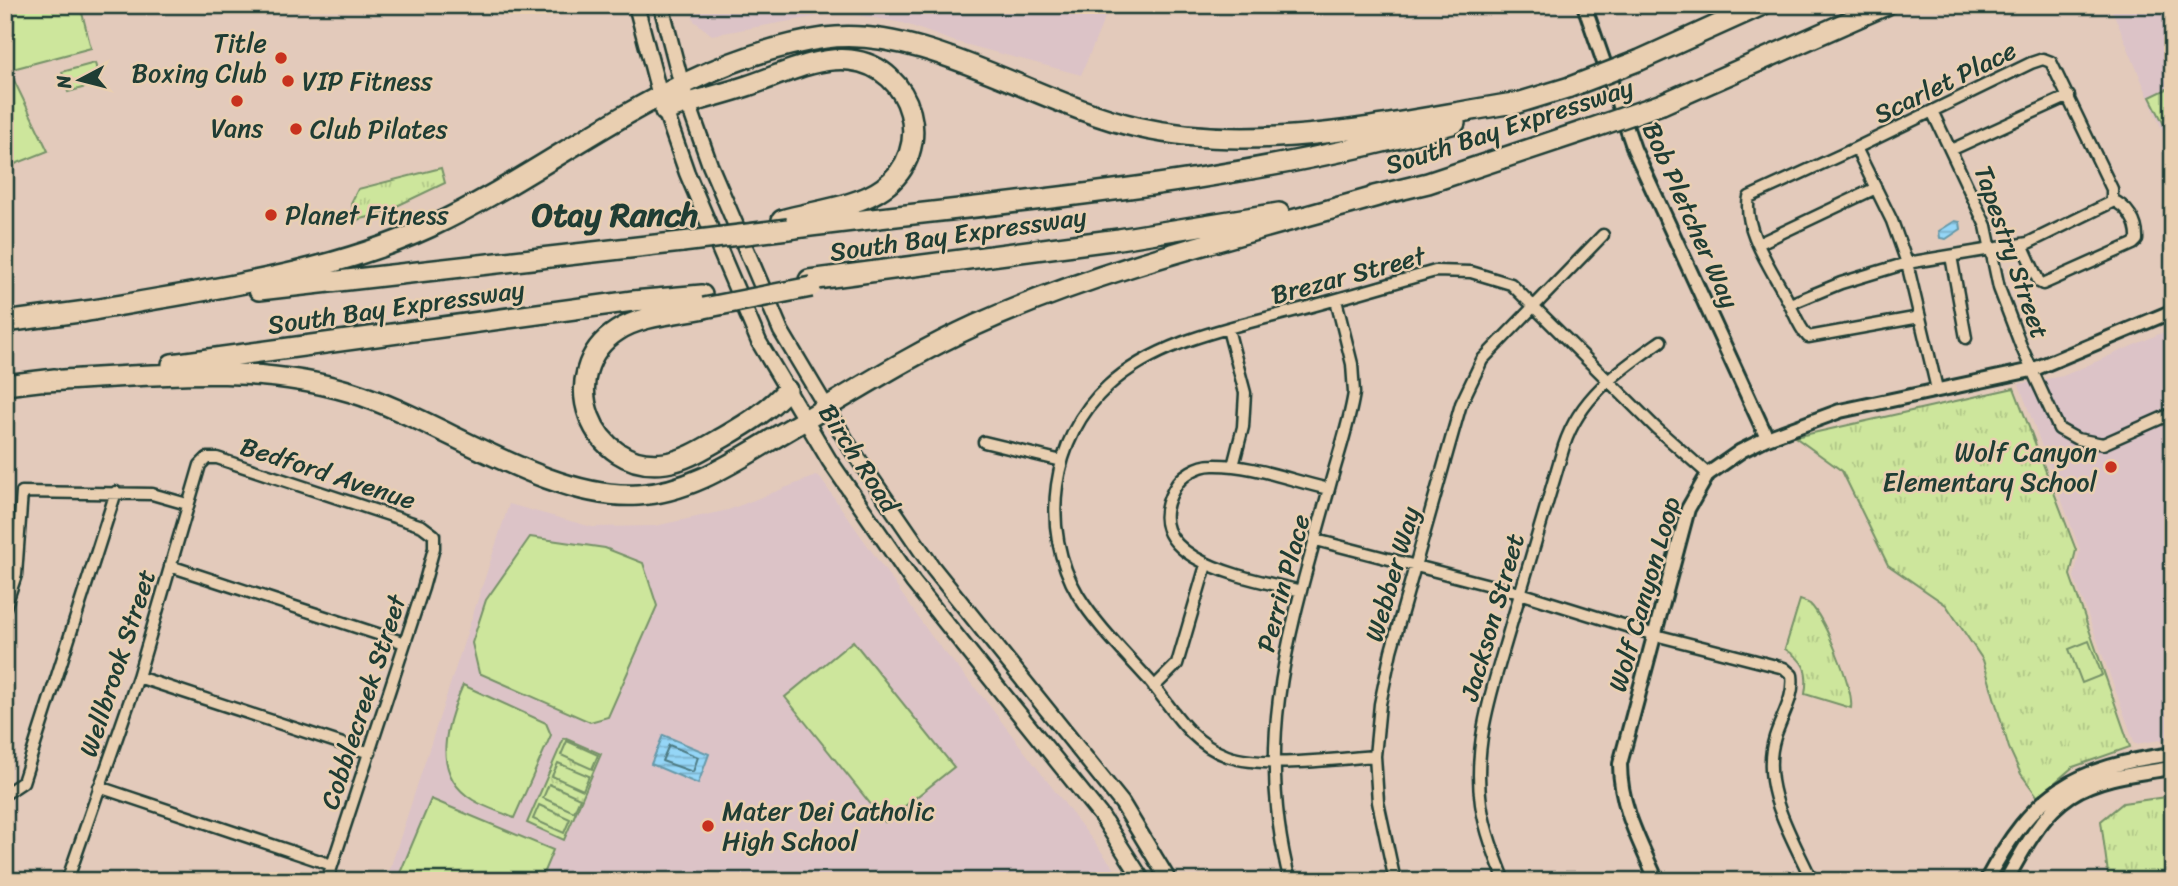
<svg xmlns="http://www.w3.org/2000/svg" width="2178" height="886" font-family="Sriracha,sans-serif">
	<defs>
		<pattern id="grass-tufts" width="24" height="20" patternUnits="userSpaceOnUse" patternTransform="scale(1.75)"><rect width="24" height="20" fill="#cde69c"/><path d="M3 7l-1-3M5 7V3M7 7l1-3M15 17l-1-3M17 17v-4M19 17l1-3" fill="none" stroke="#b0c687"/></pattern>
		<pattern id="water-rules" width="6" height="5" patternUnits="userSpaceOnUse" patternTransform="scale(1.75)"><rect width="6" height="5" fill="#95d6f7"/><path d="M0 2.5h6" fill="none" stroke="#79afc9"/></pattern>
	</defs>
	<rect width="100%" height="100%" fill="#e3cabb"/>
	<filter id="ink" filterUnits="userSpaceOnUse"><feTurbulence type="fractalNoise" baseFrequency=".0143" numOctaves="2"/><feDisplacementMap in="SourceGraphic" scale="14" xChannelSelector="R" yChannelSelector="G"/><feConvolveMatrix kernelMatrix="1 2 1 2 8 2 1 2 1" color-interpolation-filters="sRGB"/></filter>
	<g filter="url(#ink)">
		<path fill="#dcc3c7" d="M690,5h420l-29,70 -128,-34 -50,-18 -62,-11 -129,23 -18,-14z
			M2110,5h63v151z
			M2173,328v410l-38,6 -61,-167 6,-27 -61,-166 44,-8z
			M818,475l114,162 53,63 129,168 6,13h-734l123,-377 83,23 63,-1 73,-16z"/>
		<path fill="url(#grass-tufts)" stroke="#769268" stroke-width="2" d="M95,63l5,20 -32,9 -6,-20z
			M441,168l4,15 -67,32 -22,5 -5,-17 7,-14z
			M2014,388l62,162 -6,25 60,172 -57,20 -35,30 -17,-23 -12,-26 -26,-88 -37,-55 -58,-40 -46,-94 -47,-34z
			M1800,600c3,1 7,2 10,4 14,13 44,85 41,104l-46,-14c4,-23 0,-33 -20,-45z
			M564,738l37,16 -37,86 -37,-17z
			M2173,796v85h-64l-8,-60 22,-18z"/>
		<path fill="#cde69c" stroke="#769268" stroke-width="2" d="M29,5h51l11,43 -82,22 39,81 -43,17v-156z
			M2173,86v56l-23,-45z
			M530,537l75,11 38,15 14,43 -49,111 -18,5 -111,-49 -7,-30 14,-43z
			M853,641l101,126 -69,55 -100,-125z
			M2089,641l13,34 -20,8 -13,-34z
			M463,685l83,38 5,12 -37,83c-13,-6 -28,-10 -41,-18 -44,-27 -26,-78 -10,-115z
			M567,741l31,14 -6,14 -31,-14z
			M558,763l31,13 -6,14 -31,-14z
			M549,784l31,14 -6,14 -31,-14z
			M431,799l122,51 -13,31h-122l-18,-8z
			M539,805l31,14 -6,14 -31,-14z"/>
		<path fill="url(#water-rules)" stroke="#6699a9" stroke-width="2" d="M1955,221l5,1 1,7 -15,10 -6,-1 -1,-7z
			M663,735l46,19 -11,30 -47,-20z"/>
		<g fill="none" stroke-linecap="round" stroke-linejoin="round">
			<path stroke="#4e7a82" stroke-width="2" d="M669,745l29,12 -5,15 -31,-11z"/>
			<g stroke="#1f3d34" stroke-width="15">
				<path id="minor" d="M1932,111l54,115 13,62 22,58 38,83 18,10 26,5 70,-31
					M1856,148l36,73 15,42 30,126
					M1953,149l116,-53
					M1760,243l116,-55
					M2022,244l17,38 4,2 90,-40 4,-4c1,-18 -10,-34 -25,-40
					M1951,256l15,82
					M1790,304l51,-21 66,-20 121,-20 84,-41v-13l-61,-127 -8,-3 -12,4 -175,85 -107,49c-7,32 24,74 38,102 7,13 11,27 21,38l112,-20
					M1228,329l17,64 -2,34 -10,39
					M984,442l78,19
					M1316,540l204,53 135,42 129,33 8,7c3,22 -10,40 -17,62 -16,50 17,99 37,144
					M170,566l235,77
					M1301,591c-46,-12 -168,-29 -127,-102 7,-14 24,-24 39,-24 38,-1 79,16 116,24
					M5,608l11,-33 6,-83 130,2 35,10
					M138,677l232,76
					M1154,687l23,-23 29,-99
					M1375,756c-40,3 -111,13 -148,0 -38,-14 -54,-47 -78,-76 -24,-27 -52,-54 -71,-85 -39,-66 -27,-157 30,-209 50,-46 126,-59 189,-76 46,-12 92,-26 138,-39l36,1 40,12 145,144 52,46
					M99,787l233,78
					M5,794l18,-12 93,-290
					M67,881l71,-204 62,-212 7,-7h10l205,68 12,9v13l-11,40 -96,293
					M1290,881c-38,-145 2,-257 40,-396 8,-30 19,-60 24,-92l-2,-29 -16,-64
					M1395,881l-17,-79 -3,-46 5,-52 11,-53 70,-247 21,-44 121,-125
					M1505,881c-10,-25 -20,-50 -24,-77 -9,-63 14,-123 31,-183 17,-59 35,-117 52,-175 16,-50 57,-77 97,-105"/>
			</g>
			<g stroke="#1f3d34" stroke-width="18">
				<path id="tertiary" d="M1584,5l50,144 133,289
					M5,879l6,2
					M1657,881c-17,-39 -37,-74 -37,-117l68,-255 20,-35 33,-23 26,-13 73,-27 192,-41 141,-59
					M1986,881c47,-89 89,-114 187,-127
					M2006,881c48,-90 67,-100 167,-113"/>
			</g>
			<g stroke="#1f3d34" stroke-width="19">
				<path id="secondary" d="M636,5l24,91 27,77 72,169 70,118 84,122 189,235 41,64
					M661,5l21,81 28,79 71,166 69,116 83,121 189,235 47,78"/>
			</g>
			<g stroke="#1f3d34" stroke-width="24">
				<path id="motorway" d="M1640,60l122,-55
					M1662,104l224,-99
					M1511,105l59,-18
					M665,111c27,-10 55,-16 82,-25 31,-10 70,-30 103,-26 64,7 86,91 33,128 -26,19 -70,23 -101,32
					M1374,196l54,-13 162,-54
					M788,229c223,-28 451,-44 667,-106
					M809,280l310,-41 160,-26
					M259,290l423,-48
					M704,308c-28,6 -63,7 -87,23 -64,41 -26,143 49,132 21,-3 40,-16 58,-26 24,-14 44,-26 63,-47
					M83,312c116,-22 239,-35 347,-85 131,-61 247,-168 395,-189 98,-14 214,67 312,89 126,29 259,-6 384,-25
					M5,322l89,-12
					M172,364l461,-63 69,-6
					M45,381c102,-5 206,-19 306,11 87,27 198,109 287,103 56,-3 103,-38 150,-65 62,-36 122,-75 188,-105 130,-59 271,-91 409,-131
					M5,385l50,-6"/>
			</g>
			<use href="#minor" stroke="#e9cfb1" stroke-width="10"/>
			<use href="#tertiary" stroke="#e9cfb1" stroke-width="12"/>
			<use href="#secondary" stroke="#e9cfb1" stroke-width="14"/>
			<use href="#motorway" stroke="#e9cfb1" stroke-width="19"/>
			<g stroke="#1f3d34" stroke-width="24" stroke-linecap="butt">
				<path id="motorway-bridge" d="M1570,87l70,-27
					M1590,129l72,-25
					M682,242l106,-13
					M704,308l107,-21"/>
			</g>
			<use href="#motorway-bridge" stroke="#e9cfb1" stroke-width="19"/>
		</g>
	</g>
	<g fill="#c8321e" stroke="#e9cfb1" stroke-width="2.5">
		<circle cx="281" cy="58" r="7"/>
		<circle cx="288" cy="81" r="7"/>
		<circle cx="237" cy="101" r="7"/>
		<circle cx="296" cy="129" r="7"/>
		<circle cx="271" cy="215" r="7"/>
		<circle cx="2111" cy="467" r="7"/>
		<circle cx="708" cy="826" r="7"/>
	</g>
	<g text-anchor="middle" stroke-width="5" stroke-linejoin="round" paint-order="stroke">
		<g font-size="26" fill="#1f3d34" stroke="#e9cfb1" text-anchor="start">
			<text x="267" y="52" text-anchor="end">Title<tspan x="267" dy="30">Boxing Club</tspan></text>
			<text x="302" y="90">VIP Fitness</text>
			<text x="237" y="137" text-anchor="middle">Vans</text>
			<text x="310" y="138">Club Pilates</text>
			<text x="285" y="224">Planet Fitness</text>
			<text x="2097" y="461" text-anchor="end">Wolf Canyon<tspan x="2097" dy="30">Elementary School</tspan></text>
			<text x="722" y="820">Mater Dei Catholic<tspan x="722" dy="30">High School</tspan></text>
		</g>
		<g font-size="26" fill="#1f3d34" stroke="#e9cfb1">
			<text transform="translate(1945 82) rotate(-26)" y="9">Scarlet Place</text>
			<text transform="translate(1509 126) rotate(-18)" y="9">South Bay Expressway</text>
			<text transform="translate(1691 215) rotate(66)" y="9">Bob Pletcher Way</text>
			<text transform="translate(958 234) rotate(-8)" y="9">South Bay Expressway</text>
			<text transform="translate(2012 252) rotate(71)" y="9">Tapestry Street</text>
			<text transform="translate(1348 275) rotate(-15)" y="9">Brezar Street</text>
			<text transform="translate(396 307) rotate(-8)" y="9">South Bay Expressway</text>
			<text transform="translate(859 458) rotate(57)" y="9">Birch Road</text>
			<text transform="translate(328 473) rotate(18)" y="9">Bedford Avenue</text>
			<text transform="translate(1392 574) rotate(-74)" y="9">Webber Way</text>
			<text transform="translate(1283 583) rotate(-75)" y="9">Perrin Place</text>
			<text transform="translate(1644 594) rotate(-74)" y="9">Wolf Canyon Loop</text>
			<text transform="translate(1492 617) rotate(-74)" y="9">Jackson Street</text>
			<text transform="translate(117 663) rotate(-72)" y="9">Wellbrook Street</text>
			<text transform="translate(363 702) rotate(-72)" y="9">Cobblecreek Street</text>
		</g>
		<g font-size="33" font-weight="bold" fill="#1f3d34" stroke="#e9cfb1">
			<text x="615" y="226">Otay Ranch</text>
		</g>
	</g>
	<rect width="2178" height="886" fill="none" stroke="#e9cfb1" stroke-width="28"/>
	<rect x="14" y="14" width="2150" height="858" fill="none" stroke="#1f3d34" stroke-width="2.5" filter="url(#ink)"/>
	<g transform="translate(80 80) rotate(263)" stroke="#e9cfb1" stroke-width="5" paint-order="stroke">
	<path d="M0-5L12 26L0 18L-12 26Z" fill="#1f3d34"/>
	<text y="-10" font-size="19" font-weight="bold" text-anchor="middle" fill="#1f3d34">N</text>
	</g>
</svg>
